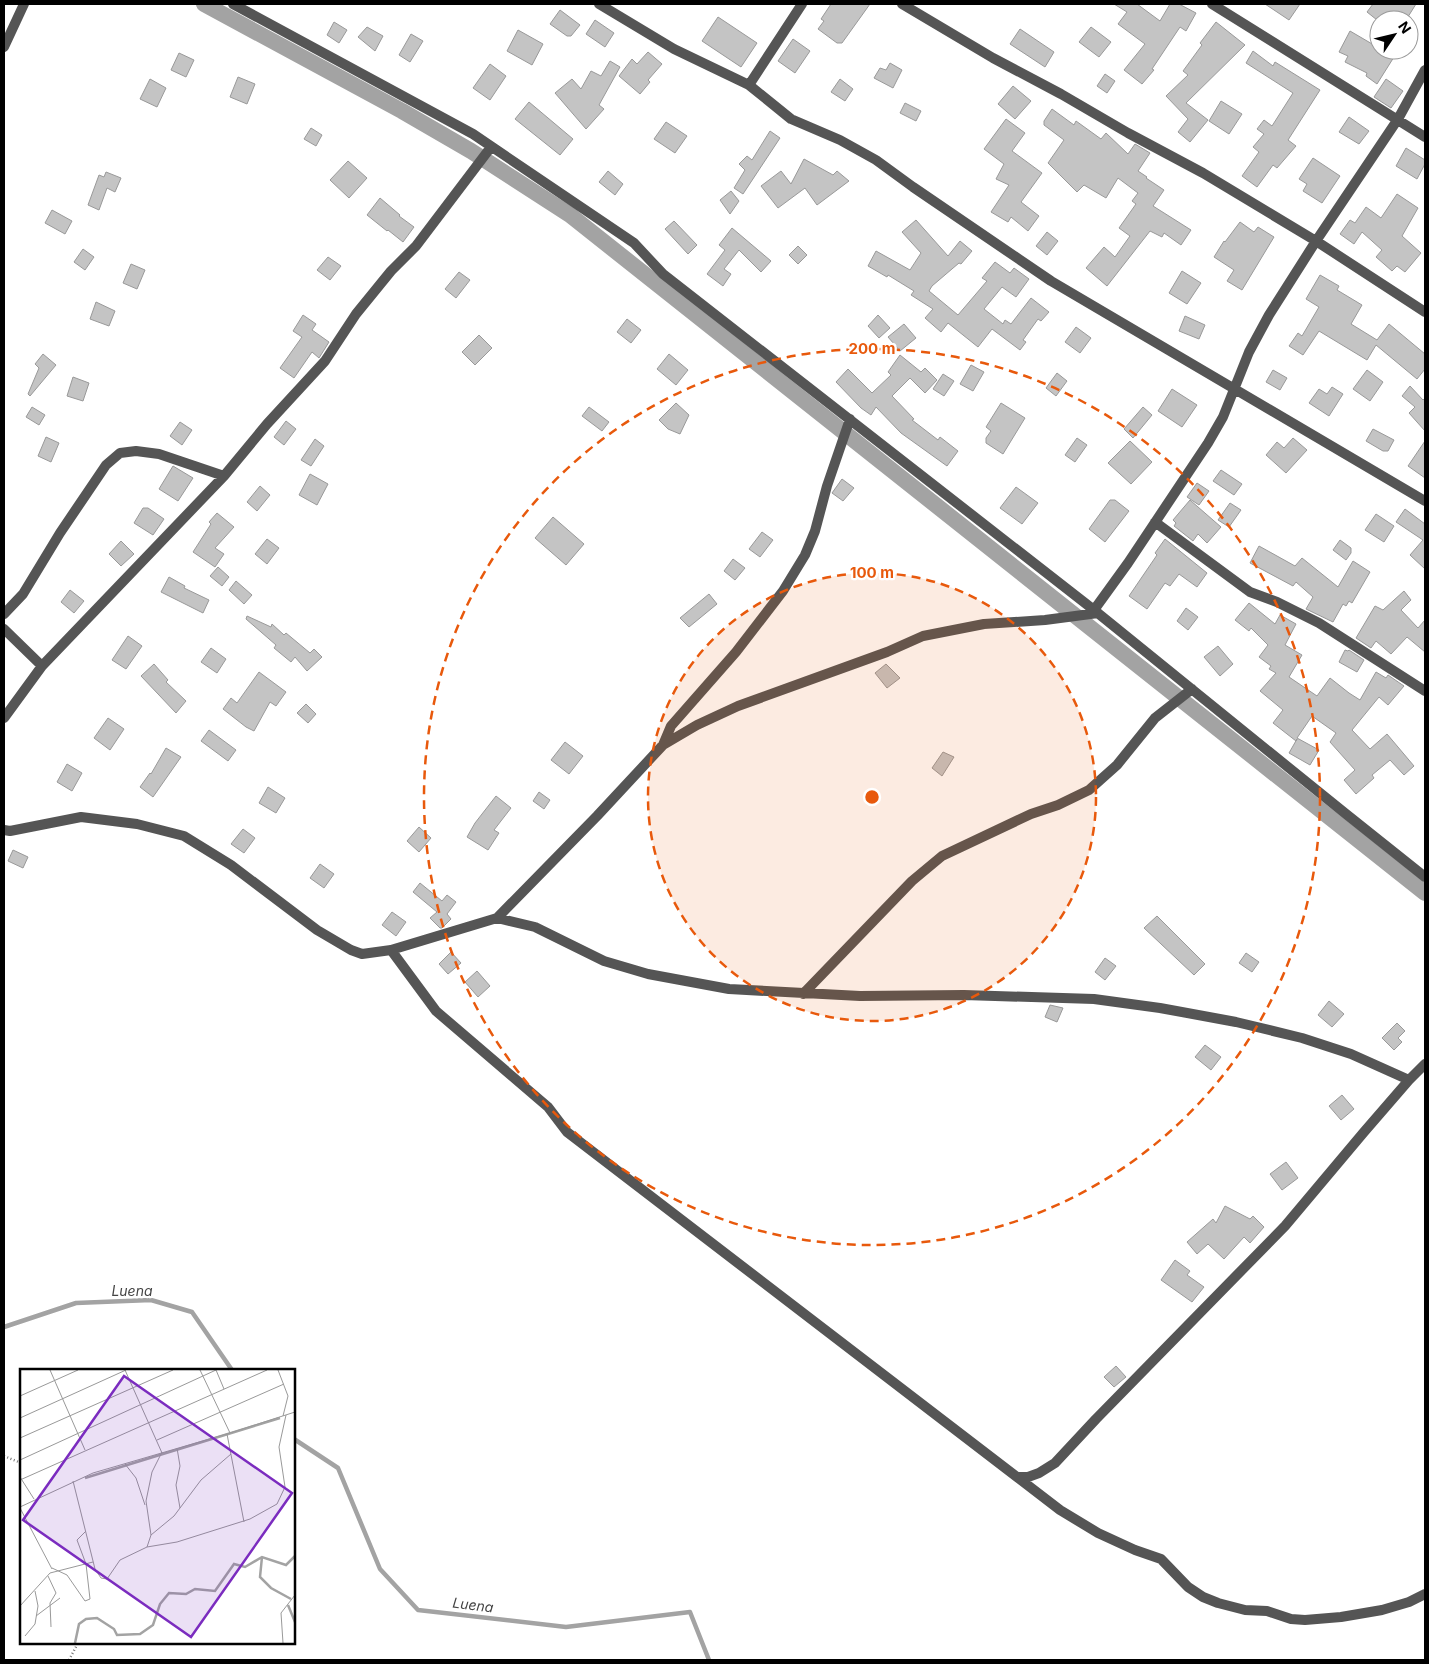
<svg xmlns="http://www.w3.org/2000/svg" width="1429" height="1664" font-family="Inter,sans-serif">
	<rect width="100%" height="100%" fill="#fff"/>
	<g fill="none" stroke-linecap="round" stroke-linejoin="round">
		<path stroke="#a3a3a3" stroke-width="4.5" d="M4,1327l72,-24 75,-3 41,12 40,58
			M294,1439l44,29 42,101 38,41 148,17 124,-15 19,48"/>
		<path stroke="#a3a3a3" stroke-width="16" d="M204,4l198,107 69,40 99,64 855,678"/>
	</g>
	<path fill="#c4c4c4" stroke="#999" d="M831,4h39l-28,39h-5l-19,-14 6,-8 -3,-2z
		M1114,4h23l23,17 10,-17h9l17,9 -10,18 -6,-4 -28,42 2,1 -12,14 -18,-14 21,-26 -27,-20 9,-12z
		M1265,4h35l-11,16z
		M1373,4h43l-10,16h-29l-10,-8z
		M560,10l20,15 -9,11h-4l-17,-12z
		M718,17l39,26 -16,24 -39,-26z
		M595,20l19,13 -9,14 -19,-13z
		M334,22l13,8 -8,13 -12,-8z
		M1216,22l29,23 -59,58 22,17 -18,22 -12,-10 10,-13 -22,-23 22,-21 -5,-4 19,-26 -2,-2z
		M367,27l16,9 -8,15 -17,-14z
		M1091,27l20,15 -12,15 -20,-15z
		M1020,29l34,23 -9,15 -35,-23z
		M518,30l25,14 -11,21 -25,-14z
		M1350,31l29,17v2h4l11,7 -17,27 -11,-8 1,-3 -22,-11 3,-6 -9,-4z
		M411,34l12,7 -13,21 -11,-7z
		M793,39l17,12 -15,22 -17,-12z
		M1253,51l20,15 2,-4 45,28 -32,50 8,6 -19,22 -4,-3 -16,22 -15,-11 17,-24 -6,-5 11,-13 -7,-5 7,-9 8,6 21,-33 -47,-30z
		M648,52l14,12 -14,16 2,2 -10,12 -21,-18 13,-17 5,5z
		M179,53l15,7 -8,17 -15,-7z
		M610,61l10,6 -21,38 5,4 -18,20 -31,-36 17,-14 9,10 10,-18 10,5z
		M890,63l12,7 -9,18 -19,-10 6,-10 6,2z
		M490,64l16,12 -16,24 -17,-12z
		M1105,74l10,7 -8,12 -10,-7z
		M238,77l17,7 -8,20 -17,-7z
		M150,79l16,9 -9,19 -17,-8z
		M840,79l13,10 -8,12 -14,-9z
		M1386,79l17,12 -12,17 -17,-11z
		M1013,86l18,15 -16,18 -17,-15z
		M1221,101l21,13 -13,20 -20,-13z
		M529,102l44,37 -13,16 -45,-36z
		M905,103l16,8 -5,10 -16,-8z
		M1052,109l22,16 2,-4 25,18 5,-6 22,21 7,-10 15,9 -12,18 9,6 -1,1 18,12 -11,16 38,24 -10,15 -17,-12 -2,4 -12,-6 -43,55 -21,-18 18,-21 11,10 15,-21 -11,-8 17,-24 -4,-3 6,-8 -20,-15 -12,20 -22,-13 -7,7 -29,-29 16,-23 -20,-15v-4z
		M1349,117l20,14 -10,13 -20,-12z
		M1006,119l19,14 -13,18 30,22 -21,29 18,14 -11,15 -17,-14 -3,5 -17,-10 18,-27 -13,-6 8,-15 -20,-15z
		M666,122l21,14 -12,17 -21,-14z
		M311,128l11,7 -6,11 -12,-7z
		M770,131l10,7 -37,56 -9,-6 11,-18 -6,-6 8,-8 5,4z
		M1406,148l19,12v4l-8,15 -21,-13z
		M1313,158l27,18 -18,27 -19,-12 4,-7 -8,-5z
		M804,159l29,16 4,-4 12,10 -32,24 -12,-17 -27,20 -17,-22 20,-15 10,13z
		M348,161l19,17 -18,20 -19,-18z
		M608,171l15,13 -8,11 -16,-13z
		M106,172l15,6 -6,14 -8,-4 -8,22 -11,-5 11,-30 5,2z
		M731,191l8,10 -9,13 -10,-14z
		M1397,194l21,14 -16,28 19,17 -16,19 -8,-6 -5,5 -16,-14 6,-7 -20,-18 -8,12 -14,-10 10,-14 5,3 11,-16 15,11z
		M380,198l20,17 -1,1 15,11 -11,15 -15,-12 -1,1 -20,-16z
		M52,210l20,11 -7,13 -20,-11z
		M916,220l32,36 12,-15 12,10 -11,13 -2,-1 -27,23 -3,5 29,24 29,-34 -5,-3 13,-16 15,11 4,-5 15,11 -13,18 -14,-10 -18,22 19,15 2,-4 6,4 20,-26 18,14 -8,9 -3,-2 -15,21 3,2 -6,8 -28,-21 -14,18 -30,-24 -7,9 -16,-14 8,-9 -22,-14 3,-4 -26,-16 -1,2 -19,-11 8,-15 34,19 11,-17 -19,-21z
		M674,221l23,24 -9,9 -23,-25z
		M1240,222l14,10 4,-5 16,10 -32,53 -15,-9 7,-11 -20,-13 10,-16 1,1z
		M732,228l39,33 -10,11 -22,-22 -15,19 7,5 -8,12 -16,-12 18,-24 -6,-5z
		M1047,232l11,9 -11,14 -11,-9z
		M798,246l9,9 -9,9 -9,-9z
		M83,249l11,8 -9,13 -11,-8z
		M328,257l13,9 -11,14 -13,-10z
		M131,264l14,6 -8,19 -14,-6z
		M1182,271l19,12 -14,21 -18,-11z
		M459,272l11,8 -14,18 -11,-9z
		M1320,275l19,11 -2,4 25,15 -11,19 26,16 12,-16 36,30v15l-8,10 -41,-34 -9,15 -48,-29 -16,24 -14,-9 9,-13 4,3 17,-29 -13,-8z
		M96,302l19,9 -6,15 -19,-7z
		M303,315l13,9 -4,6 17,12 -10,16 -7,-6 -18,26 -14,-10 22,-31 -9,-6z
		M878,315l12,13 -11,10 -11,-12z
		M1185,316l20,9 -6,14 -20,-8z
		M627,319l14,11 -10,13 -14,-11z
		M904,324l12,14 -16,13 -12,-14z
		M1076,327l15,11 -11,15 -15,-11z
		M479,335l13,13 -17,17 -13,-13z
		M43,354l13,11 -26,31 -2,-2 11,-26 -4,-4z
		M669,354l19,16 -12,15 -19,-16z
		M900,355l21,17 4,-4 12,12 -12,13 -15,-15 -18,18 22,23 -2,1 26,20 2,-3 18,14 -11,15 -46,-33 -25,-26 -5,8 -10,-7 -25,-26 12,-13 24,24 19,-18 -3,-3z
		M971,365l13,7 -11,19 -13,-7z
		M1273,370l14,8 -7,12 -14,-8z
		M1367,370l16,12 -13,19 -17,-12z
		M1057,373l10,8 -11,15 -10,-8z
		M943,374l11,7 -10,15 -11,-7z
		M73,377l16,6 -6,18 -16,-5z
		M1410,386l13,14 2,-2v33l-16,-18 6,-6 -13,-11z
		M1332,387l11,7 -14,22 -20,-13 10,-14 8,5z
		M1172,389l25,16 -15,22 -24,-16z
		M676,403l13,12 -9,19 -12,-5 -9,-9z
		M1001,403l24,15 -22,36 -17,-11v-5l5,-7 -5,-4z
		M32,407l13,8 -6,10 -13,-8z
		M589,407l20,15 -7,9 -20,-15z
		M1143,407l9,8 -19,23 -9,-9z
		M286,421l10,8 -12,16 -10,-8z
		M180,422l12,8 -10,15 -12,-9z
		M1373,429l21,11 -6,11h-5l-17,-10z
		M46,437l13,6 -8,19 -13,-6z
		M1077,438l10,7 -12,17 -10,-7z
		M1293,438l14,12 -21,23 -20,-18 11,-13 7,6z
		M315,439l9,7 -13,20 -10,-6z
		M1130,441l22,21 -21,22 -23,-21z
		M1425,441v37l-17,-12z
		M173,466l20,12 -15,23 -19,-12z
		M1221,470l21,14 -8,11 -21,-14z
		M310,474l18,10 -11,21 -18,-10z
		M842,479l12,9 -11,13 -11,-8z
		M1197,483l12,8 -10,14 -12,-8z
		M260,486l10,9 -13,16 -10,-9z
		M1016,487l22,16 -16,21 -22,-16z
		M1110,500h5l14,11 -24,31 -16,-13z
		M1190,500l31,27 -14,16 -9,-9 -5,7 -19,-15 2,-3 -3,-3z
		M1230,503l11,7 -12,17 -11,-7z
		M143,508h5l16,11 -11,16 -19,-12z
		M1405,509l20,15v45l-15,-14 13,-15 -27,-18z
		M217,513l17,14 -19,21 9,6 -9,13 -22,-15 18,-28 -2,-2z
		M1376,514l18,12 -10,16 -19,-12z
		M553,517l31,27 -18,21 -31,-27z
		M762,532l11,8 -13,17 -11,-8z
		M267,539l12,9 -12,16 -12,-10z
		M1165,539l42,34 -10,14 -18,-13 -9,12 -5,-3 -18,26 -18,-13 28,-41 -2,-2z
		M1340,540l11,8v5l-5,7 -13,-10z
		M121,541l13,13 -13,12 -12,-12z
		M1259,546l36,20 7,-8 36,29 15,-26 17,11 -18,31 -3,-2 -3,5 -3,-2 -10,18 -27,-13 7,-12 -17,-15 -3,4 -43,-23z
		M733,559l12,9 -10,12 -11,-9z
		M218,567l11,10 -7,9 -12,-10z
		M169,577l16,9 -1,2 25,12 -6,13 -42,-21z
		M236,581l16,14 -8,9 -15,-14z
		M70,590l14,11 -10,12 -13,-11z
		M1404,591l7,9 -10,10 17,18 7,-8v32l-18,-15 -16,17 -15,-13 -5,7 -15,-10 19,-32 8,4z
		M709,594l8,10 -28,23 -9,-9z
		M1249,603l26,21 5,-9 16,9 -11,21 17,10 -13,22 28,19 13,-18 19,15 11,7 16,-28 10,6 2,-3 16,11 -16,19 -9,-8 -27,33 18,19 17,-15 27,32 -10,9 -14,-15 -18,15 2,3 -18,16 -12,-14 11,-10 -25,-28 6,-9 -24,-17 -15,22 22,12 -9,15 -21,-12 8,-14 -1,2 -23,-18 10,-13 -23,-19 16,-18 -7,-4 2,-3 -12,-9 9,-12 -17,-17 -2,3 -14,-11z
		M1186,608l12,9 -10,13 -11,-9z
		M247,616l24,11 1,-3 12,11 2,-2 24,20 4,-4 8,8 -15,14 -12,-14 -4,5 -17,-14 2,-3 -30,-26z
		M128,636l14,10 -16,23 -14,-9z
		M1218,646l15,18 -13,12 -16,-19z
		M211,648l15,11 -9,14 -16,-11z
		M1345,650l3,1 1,-1 15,10 -7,12 -18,-10z
		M154,664l14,16 -2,2 20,19 -10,12 -35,-37z
		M886,664l14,14 -13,10 -12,-15z
		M259,672l27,20 -10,14 -6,-4 -16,29 -8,-4 -23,-18 8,-11 6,5z
		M306,704l10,10 -8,9 -11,-10z
		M108,718l16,11 -14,21 -16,-12z
		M209,730l27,20 -8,11 -27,-20z
		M565,742l18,14 -14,18 -18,-14z
		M166,748l15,9 -28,40 -13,-10 10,-14 1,1z
		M943,752l11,5 -12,19 -10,-8z
		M67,764l15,9 -10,18 -15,-9z
		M268,787l17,11 -9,15 -17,-10z
		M539,792l11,8 -6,9 -11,-8z
		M496,796l15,12 -17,22 5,3 -11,17 -21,-13 8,-14z
		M419,827l12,11 -12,14 -12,-11z
		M243,829l12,9 -11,15 -13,-9z
		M13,850l15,7 -5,11 -15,-7z
		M320,864l14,10 -10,14 -14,-10z
		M420,883l22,18 5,-6 9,7 -9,12 4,5 -9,9h-2l-10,-10 7,-6 -24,-20z
		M392,912l14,10 -10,14 -14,-11z
		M1157,916l48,48 -11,11 -50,-47z
		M451,952l10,11 -13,11 -9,-10z
		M1246,953l13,9 -7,10 -13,-9z
		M1105,958l11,8 -11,14 -10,-8z
		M477,971l13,15 -12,11 -13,-15z
		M1329,1001l15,13 -12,13 -14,-12z
		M1050,1005l13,3 -6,14 -12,-5z
		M1397,1023l8,8 -7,7 4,4 -8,8 -12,-12z
		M1205,1045l16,12 -10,13 -16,-13z
		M1342,1095l12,14 -13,11 -12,-14z
		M1286,1162l12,16 -16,12 -12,-16z
		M1225,1206l25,13 3,-3 11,11 -14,16 -6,-6 -20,22 -16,-15 -11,10 -10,-12 26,-23 3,4z
		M1175,1260l15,11 -3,4 17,12 -12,15 -31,-22z
		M1116,1366l10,11 -12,10 -10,-10z"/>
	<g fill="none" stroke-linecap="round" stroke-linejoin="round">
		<path stroke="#777" stroke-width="2.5" stroke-dasharray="1 2.5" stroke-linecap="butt" d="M4,1456l17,7
			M69,1660l9,-17"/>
		<path stroke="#555" stroke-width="10" d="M233,4l240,130 161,109 29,31 431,336 252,204 79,63
			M599,4l75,45 75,36 42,34 49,21 36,20 37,27 138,94 374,220
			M902,4l91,54 68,36 67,39 75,40 113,68 109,71
			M1212,4l213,133
			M4,47l20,-43
			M749,85l53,-81
			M1155,522l95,70 27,10 42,21 106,68
			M1094,610l34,-47 80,-120 15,-26 26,-65 20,-37 47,-74 82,-122 27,-49
			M4,614l19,-20 37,-61 46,-68 14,-12 16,-2 23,3 65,22
			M4,629l38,37
			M4,718l38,-52 182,-190 43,-52 58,-63 31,-47 35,-43 25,-25 75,-99
			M663,745l8,-19 65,-74 47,-61 22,-36 10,-24 12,-45 23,-67
			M4,830l6,1 71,-14 56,7 47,12 47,29 86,65 34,20 11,4 29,-4 106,-32 100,-102 66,-71 34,-20 41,-19 149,-54 36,-16 61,-12 61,-4 53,-7
			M497,918l38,9 69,34 44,13 81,15 131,7 104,-1 130,4 66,9 76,14 66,16 49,16 58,26
			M391,950l45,61 112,96 19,25 450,345 43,33 38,23 37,17 26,9 27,28 15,10 15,6 27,7 22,1 24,8 14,1 36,-3 41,-7 27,-8 16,-8
			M803,994l109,-113 30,-25 89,-42 27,-9 31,-15 28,-25 38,-47 37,-29
			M1017,1477h11l11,-4 16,-10 41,-44 189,-193 79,-94 45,-52 16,-16"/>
	</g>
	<circle cx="872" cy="797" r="224" fill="#e8590c" fill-opacity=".12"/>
	<g fill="none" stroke="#e8590c" stroke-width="2.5" stroke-dasharray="9 6">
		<circle cx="872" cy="797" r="224"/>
		<circle cx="872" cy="797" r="448"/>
	</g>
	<g text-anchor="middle" stroke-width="4.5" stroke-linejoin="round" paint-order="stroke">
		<g font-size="14" font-style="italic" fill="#444" stroke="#fff">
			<text x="132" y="1296">Luena</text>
			<text transform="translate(473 1605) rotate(7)" y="5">Luena</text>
		</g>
	</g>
	<g transform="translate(20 1369)">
		<rect width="275" height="275" fill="#fff"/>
		<path fill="none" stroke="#a3a3a3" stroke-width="2.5" d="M65,109l195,-60M242,188l-2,20 11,11 20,11M268,236l7,17M55,274l4,-19 7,-5 11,-1 17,11 3,6 23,-1 13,-9 7,-21 9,-11 17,1 9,-5 20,2 19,-27 11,3 17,-10 24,8 9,-9"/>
		<path fill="none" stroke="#999" stroke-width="1" d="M30,1l35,80M105,1l37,83M180,1l30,63 65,-21M196,1l8,19M258,1l10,26 -5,20M0,27l58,-26M0,49l106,-48M207,65l17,88M0,69l153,-68M137,71l127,-56M157,79l3,18 -4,19 4,23M0,91l196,-90M105,95l11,14 9,27M0,108l14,22M0,111l247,-110M53,112l22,88 6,9 6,1 13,-19 27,-13 4,-12 -5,-34 6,-29 10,-20M0,138l73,-34 137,-40M0,139l32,61M131,166l23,-19 27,-36 30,-26M127,178l30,-5 73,-23 27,-15 8,-17 -6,-40 7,-32M32,199l15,7 18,26 5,-2 -4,-35 -9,-24 9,-9M28,207l8,17 -6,10 1,24M0,237l30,-33 43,-11M16,247l24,-18M5,267l10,-12 3,-18 -3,-15M263,274l-2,-30 14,-18"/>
		<path fill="#7b2cbf" fill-opacity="0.15" stroke="#7b2cbf" stroke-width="2.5" d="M104,7l168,117 -101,144 -168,-117z"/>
		<rect width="275" height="275" fill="none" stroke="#000" stroke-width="2.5"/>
	</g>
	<circle cx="872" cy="797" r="8" fill="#e8590c" stroke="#fff" stroke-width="2.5"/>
	<g font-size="15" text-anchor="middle" font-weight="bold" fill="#e8590c" stroke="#fff" stroke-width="4.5" stroke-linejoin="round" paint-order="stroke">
		<text x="872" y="354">200 m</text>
		<text x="872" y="578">100 m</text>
	</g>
	<rect width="1429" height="1664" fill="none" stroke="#000000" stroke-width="10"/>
	<g transform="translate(1394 35) rotate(55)"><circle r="24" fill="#ffffff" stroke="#999999"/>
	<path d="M0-4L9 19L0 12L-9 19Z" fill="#000000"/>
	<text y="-8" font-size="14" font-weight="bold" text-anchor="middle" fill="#000000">N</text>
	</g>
</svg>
